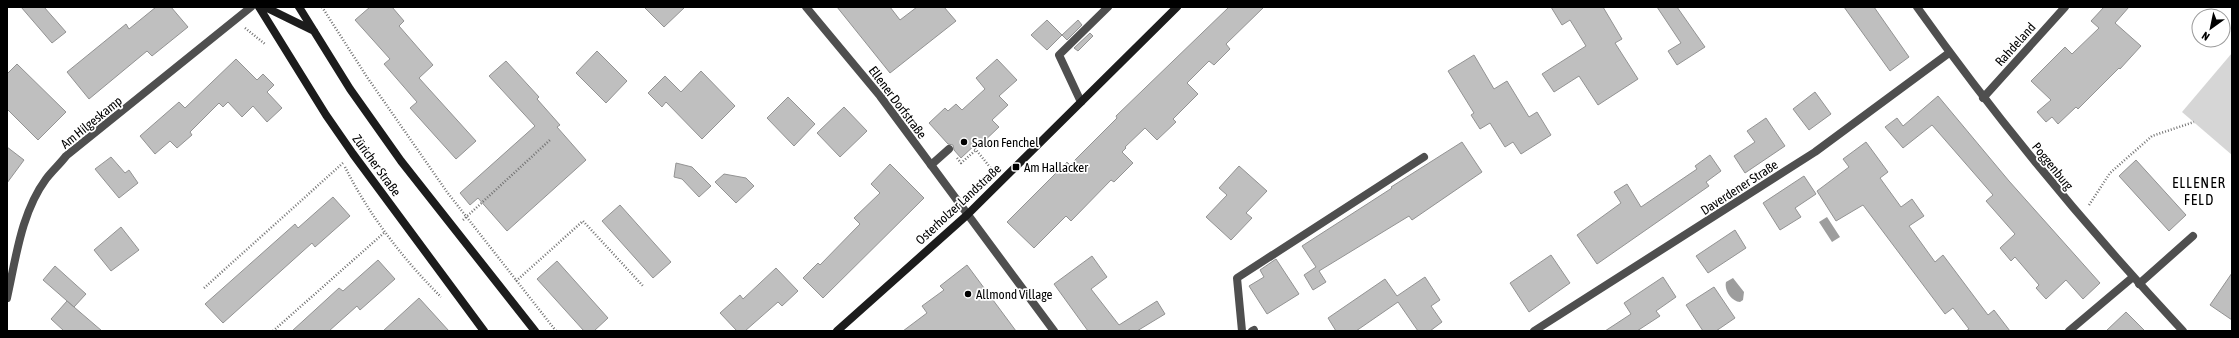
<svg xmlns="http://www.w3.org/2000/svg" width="2239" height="338" font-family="'Asap Condensed',sans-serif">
	<rect width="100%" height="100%" fill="#fff"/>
	<path fill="#d6d6d6" d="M2232,53v102l-50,-43z"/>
	<path fill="#9d9d9d" d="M1827,217l13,20 -8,5 -13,-20z
		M1733,278l11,14 -1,8 -3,2c-9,-1 -16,-12 -14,-20z"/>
	<path fill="#bfbfbf" stroke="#939393" d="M21,7h23l22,25 -14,11z
		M156,7h15l17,20 -36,29 -5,-5 -58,48 -22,-27 59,-48 3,5z
		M370,7h22l12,14 -5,5 34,39 -14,13 57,63 -20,18 -46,-51 7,-6 -33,-38 6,-5 -35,-39z
		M644,7h41l-21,20z
		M837,7h53l10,13 17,-13h27l12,14 -66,52z
		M1229,7h35l-38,37 4,5 -16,16 -5,-4 -22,22 11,11 -25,25 3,3 -19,18 -12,-12 -20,19 1,1 -4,4 11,11 -19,19 -3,-2 -40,41 -5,-5 -32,32 -27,-26 60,-60 3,3 47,-47 -1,-2z
		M1551,7h52l19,32 -7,4 23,36 -40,26 -19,-29 -25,16 -12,-18 44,-28 -16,-26 -8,5z
		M1657,7h20l28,40 -28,18 -9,-14 13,-8z
		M1844,7h30l35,50 -19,14z
		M2104,7h25l-14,16 26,23 -21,23 -1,-1 -41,41 -2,-2 -18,17 -6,-7 -6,5 -9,-10 14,-12 -20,-19 34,-34 7,7 27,-26 -8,-7z
		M1047,20l15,15 -15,15 -16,-15z
		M1078,20l4,5 -15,15 -5,-5z
		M1090,33l3,3 -15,15 -4,-3z
		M597,51l30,30 -21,22 -30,-30z
		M1474,55l20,34 13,-8 22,36 8,-5 14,23 -30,19 -8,-12 -8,5 -15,-24 -10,6 -9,-14 3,-2 -26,-42z
		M236,59l21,21 6,-6 11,11 -7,7 15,16 -15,14 -14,-16 -11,11 -14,-15 -5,5 -4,-4 -29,29 2,3 -15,13 -7,-7 -15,13 -15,-18 39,-34 6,6z
		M997,59l20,21 -18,16 9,9 -16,15 7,7 -20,19 -2,-3 -16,15 -7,-8 -1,-5 -5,-1 -19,-21 16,-15 3,3 8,-7 6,6 23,-21 -9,-11z
		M506,61l33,36 -2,2 23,26 -3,2 29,33 -79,71 -29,-33 -8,7 -10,-12 75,-67 -46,-50z
		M17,64l49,48 -28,28 -31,-31v-35z
		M701,71l34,35 -33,33 -36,-37 -4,5 -14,-14 17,-17 16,16z
		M1815,92l16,22 -22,16 -16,-21z
		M1938,96l71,85 91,102 -17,16 -17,-19 -20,19 -10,-11 3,-3 -24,-28 -4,4 -11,-13 15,-14 -29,-33 7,-6 -61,-70 -29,23 -18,-21 12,-9 6,8z
		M788,97l27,27 -21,22 -27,-28z
		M844,107l23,24 -27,26 -23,-24z
		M1766,118l19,28 -40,27 -11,-17 21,-14 -8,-11z
		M1462,142l20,30 -70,48 -3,-4 -90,55 7,11 -13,8 -9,-15 12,-8 -14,-21 90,-58 -1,-1z
		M1866,142l22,30 -8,6 21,29 11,-8 12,17 -15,10 26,36 8,-7 45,60 6,-5 16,21h-44l3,-2 -16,-21 -8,6 -82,-109 -27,16 -19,-30 32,-24 -6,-8z
		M7,147l17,13 -17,23z
		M1710,155l11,16 -15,11 3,4 -112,78 -20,-29 44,-32 -7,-11 13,-8 14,23 56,-38 -2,-3z
		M111,157l14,16 4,-3 9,13 -19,15 -24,-29z
		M2136,160l50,55 -17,16 -50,-55z
		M676,163l16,4 19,19 -12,11 -17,-18 -8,-2z
		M890,164l34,34 -101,100 -20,-20 15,-15 2,2 40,-41 -6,-6 26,-25 -9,-9z
		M1239,166l28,25 -21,22 6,5 -21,22 -25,-23 21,-22 -8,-7z
		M724,174l22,4 8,8 -18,17 -21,-21z
		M1804,176l12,18 -21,14 6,9 -21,13 -17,-27z
		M333,197l17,19 -35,31 -3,-4 -89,80 -18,-19 90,-80 3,4z
		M620,205l51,57 -18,16 -51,-57z
		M121,227l18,23 -28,21 -17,-21z
		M1735,230l11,18 -38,25 -12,-17z
		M1551,255l19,28 -41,29 -19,-29z
		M1092,256l15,21 -16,12 28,36 38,-24 8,13 -28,17h-49l-34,-47z
		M1276,259l23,35 -32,20 -18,-28 15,-9 -4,-7z
		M378,260l17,19 -35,31 -3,-4 -28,25h-37l47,-43 4,3z
		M557,261l51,57 -14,13h-10l-47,-52z
		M967,265l49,66h-113l24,-18 -5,-7 22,-16 -4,-4z
		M55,266l31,28 -12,13 -31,-27z
		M776,268l22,23 -16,15 -4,-4 -33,29h-8l-17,-18 20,-18 3,4z
		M2232,273v47l-22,-15z
		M1425,277l15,23 -9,6 11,16 -12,9h-12l-20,-29 -42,29h-20l-8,-13 57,-39 12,17z
		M1663,277l13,20 -20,14 4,5 -23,15h-32l26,-17 -7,-11z
		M1714,287l21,31 -19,13h-13l-17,-26z
		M419,298l30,33h-66z
		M67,301l35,30h-38l-13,-12z
		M2126,312l19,19h-39z"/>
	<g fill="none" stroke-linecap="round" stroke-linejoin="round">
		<path stroke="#717171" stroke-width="2.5" stroke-dasharray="1 2" stroke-linecap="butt" d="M322,7l45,70 80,115 109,139
			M245,28l20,16
			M973,146l20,25
			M957,158l4,5 15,-13
			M345,167c24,48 58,92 96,130
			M2089,205l21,-32 42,-37 42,-14
			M463,220l88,-81
			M516,281l67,-60 60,65
			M204,288l139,-125
			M273,331l112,-99"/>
		<path stroke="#4f4f4f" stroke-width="8" d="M1081,102l-22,-47 49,-48
			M931,165l18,-16
			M2139,284l54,-48
			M1242,331l-5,-53 187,-121
			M1252,331l2,-1"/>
		<path stroke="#4f4f4f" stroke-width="8" d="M806,7l74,89 174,235
			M1917,7c81,114 170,221 266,324
			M1983,98l82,-91
			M7,298c9,-40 14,-85 39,-119 6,-8 14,-15 20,-23l185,-149
			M1534,331l281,-179 134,-99
			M2069,331l64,-54"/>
		<path stroke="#1c1c1c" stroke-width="8" d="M259,7l67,108 27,39 131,177
			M265,7l49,24
			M299,7l51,82 51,72 134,170
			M837,331l130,-116 210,-208"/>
	</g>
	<g fill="#000" stroke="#fff" stroke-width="1.5">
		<circle cx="964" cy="142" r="4"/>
		<rect x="1012" y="163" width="8" height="8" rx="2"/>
		<circle cx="968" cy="294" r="4"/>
	</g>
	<g text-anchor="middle" stroke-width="3.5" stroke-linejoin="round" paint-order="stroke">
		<g font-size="13" fill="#000" stroke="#fff">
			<text transform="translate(2015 44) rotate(-48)" y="5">Rahdeland</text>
			<text transform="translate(898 102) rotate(53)" y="5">Ellener Dorfstraße</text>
			<text transform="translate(91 122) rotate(-39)" y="5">Am Hilgeskamp</text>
			<text transform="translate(377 165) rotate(54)" y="5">Züricher Straße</text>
			<text transform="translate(2053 166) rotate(51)" y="5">Poggenburg</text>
			<text transform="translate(1739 187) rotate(-33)" y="5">Daverdener Straße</text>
			<text transform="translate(958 204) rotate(-43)" y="5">Osterholzer Landstraße</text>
		</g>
		<g font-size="13" fill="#000" stroke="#fff" text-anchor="start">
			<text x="972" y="147">Salon Fenchel</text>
			<text x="1024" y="172">Am Hallacker</text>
			<text x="976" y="299">Allmond Village</text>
		</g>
		<g font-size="15" letter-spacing="1" fill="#000" stroke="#fff">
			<text x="2199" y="188">ELLENER<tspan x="2199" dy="17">FELD</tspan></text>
		</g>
	</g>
	<rect width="2239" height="338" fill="none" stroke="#000000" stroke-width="16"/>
	<g transform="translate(2211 28) rotate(213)"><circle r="19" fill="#ffffff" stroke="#999999"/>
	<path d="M0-3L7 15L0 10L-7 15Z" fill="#000000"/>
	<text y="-6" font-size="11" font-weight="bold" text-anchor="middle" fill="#000000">N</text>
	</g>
</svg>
